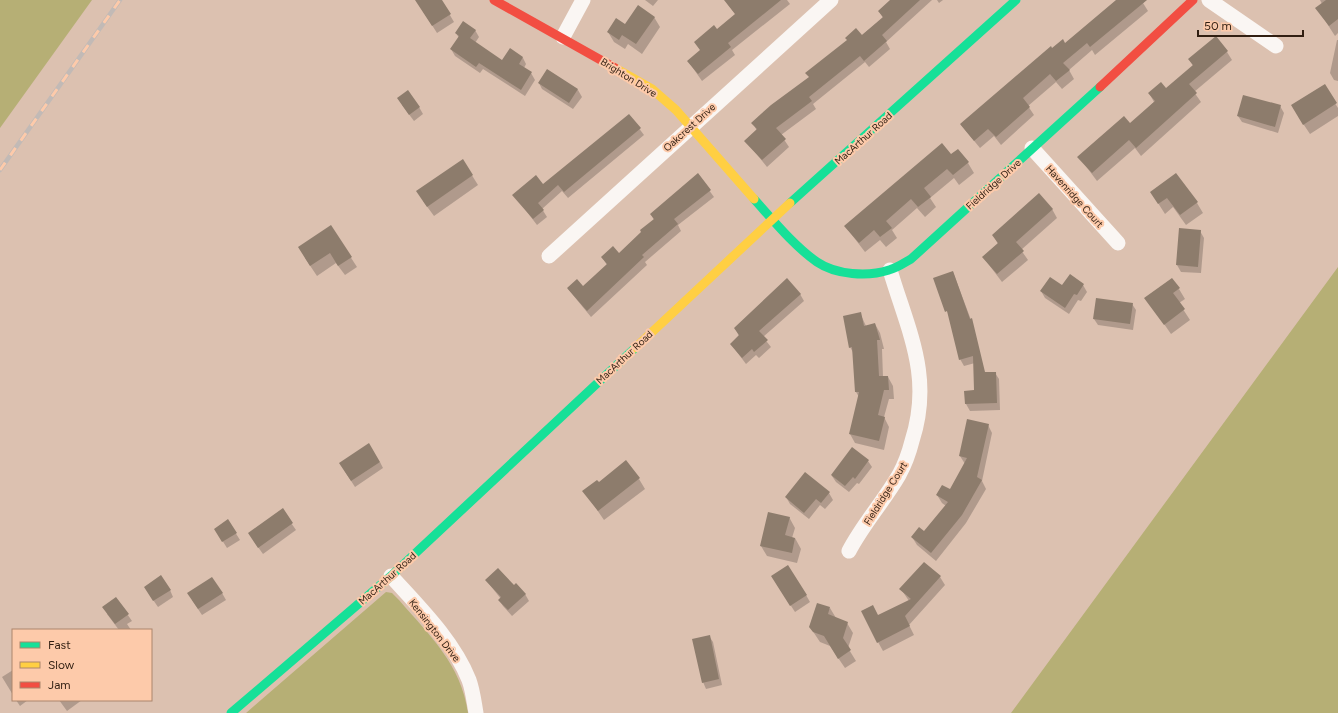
<svg xmlns="http://www.w3.org/2000/svg" width="1338" height="713" font-family="Figtree,sans-serif">
	<rect width="100%" height="100%" fill="#dcc1b0"/>
	<path fill="#b6af75" d="M0,0h92l-92,128z
		M1338,267v446h-327z
		M386,592l6,1 7,7c31,36 62,64 69,113h-222z"/>
	<path fill="#0003" d="M419,0h22l13,22 -17,11 -14,-22z
		M645,0h13l-5,6z
		M730,0h57l3,4 -58,46 3,5 -33,26 -14,-20 13,-10 -6,-9 22,-11 19,-16 -9,-12z
		M891,0h41l-46,42 4,7 -21,18 -4,-5 -52,42 3,5 -35,26 8,12 -22,20 -21,-26 11,-10 -4,-8 130,-105 -4,-7z
		M937,0h6l-4,3z
		M1118,0h28l-3,3 5,8 -53,44 -3,-5 -23,20 5,9 -12,10 -6,-7 -28,24 6,9 -33,30 -7,-9 -14,12 -19,-23 91,-75 13,-6z
		M1320,0h18v33l-3,3 -18,-28 5,-4z
		M654,17l6,10 -18,27 -14,-10 -3,5 -11,-7 -6,-10z
		M475,30l4,7 -4,6 27,19 8,-12 13,8 3,6 -2,4 7,5 4,7 -10,16 -42,-27 -3,4 -25,-17 -4,-7 8,-11 -3,-5z
		M1337,40h1v41l-4,-1 -4,-7z
		M1227,52l5,8 -38,32 7,10 -60,54 -6,-8 -38,33 -18,-24 51,-32 24,-23 -5,-9 17,-3 27,-24 -4,-7z
		M547,70l31,20 4,7 -9,12 -31,-20 -3,-6z
		M1324,86l14,22v8l-28,18 -12,-18z
		M402,105l17,2 4,7 -9,7z
		M1280,106l4,7 -6,20 -36,-11 -4,-6z
		M629,115l15,20 -76,63 -6,-7 -20,18 5,8 -10,8 -23,-30 29,-10z
		M951,155l17,8 6,10 -15,12 -5,-7 -24,20 6,9 -11,10 -8,-9 -25,22 5,8 -11,9 -6,-7 -15,12 -20,-26z
		M463,161l15,24 -44,31 -11,-15z
		M698,175l16,22 -36,28 3,6 -36,31 2,3 -56,52 -23,-28 15,-2 24,-22 -5,-8 17,-2 35,-35 -3,-6z
		M1151,192l46,11 6,10 -17,12 -13,-18 -8,7z
		M1052,209l5,9 -36,32 7,10 -26,22 -19,-25 15,-13 -5,-9z
		M331,227l26,40 -12,8 -9,-12 -19,13 -12,-18z
		M1200,231l4,7 -3,35 -20,-1 -4,-7z
		M953,272l18,48 14,57h2l-13,-52 12,48h9l4,6 1,31 -30,1 -4,-7 -1,-12 11,-1 -1,-28 -11,3 -4,-7 -10,-41 -15,-39z
		M1070,276l13,9 4,7 -6,9 -3,-1 -9,14 -24,-16 -4,-7 22,-4z
		M1179,289l6,10 -6,4 11,17 -19,14 -25,-36z
		M800,294l4,7 -41,36 8,10 -12,11 -3,-3 -10,9 -15,-20 8,-8 -4,-8z
		M1132,304l4,6 -3,20 -35,-5 -4,-6z
		M860,313l6,13 9,-2 5,9 4,16h-2l1,28h5l5,9 1,13h-5l-5,18 5,10 -5,23 -29,-7 -5,-9 9,-37 -3,-5 -2,-38 -4,-7z
		M988,425l4,8 -10,48 4,8 -20,34 -30,38 -19,-16 -5,-8 12,-4 22,-27 -4,-3 -5,-8 13,-5 15,-26 -5,-8z
		M868,461l4,6 -13,17 -2,-1 -8,9 -13,-10 -4,-6z
		M380,462l3,6 -28,19 -11,-17z
		M805,474l24,19 4,7 -8,9 -5,-4 -11,14 -19,-15 -4,-7z
		M639,479l6,10 -41,31 -20,-29z
		M282,510l14,20 -33,24 -10,-14z
		M789,517l6,11 -3,10h3l6,11 -4,14 -30,-7 -6,-10z
		M228,521l12,19 -13,8 -12,-19z
		M940,577l5,8 -36,40 5,10 -31,16 -5,-9 1,-26 30,-15 -8,-12z
		M486,580l27,7 12,7 4,7 -17,15 -9,-10 -4,-6 2,-1z
		M776,583l30,12 4,7 -15,10z
		M170,590l3,7 -15,10 -9,-13z
		M222,593l4,7 -24,15 -10,-15z
		M116,598l16,23 -5,3 4,6h-12l-12,-16z
		M830,608l6,10 11,5 6,10 -5,15 8,13 -11,7 -15,-22 -10,-4 -10,-15z
		M709,636l4,6 9,43 -16,4 -3,-7z
		M13,670v25l-11,-18z
		M16,700h12l-8,6z
		M59,700h23l-15,11z"/>
	<path fill="#8d7c6c" d="M415,0h27l9,14 -19,12z
		M724,0h57l-53,43 3,4 -33,27 -11,-13 13,-11 -6,-8 20,-17 3,4 18,-15z
		M890,0h30l-38,35 5,6 -23,20 -4,-5 -51,41 3,4 -36,27 10,11 -24,21 -18,-19 13,-12 -6,-6 20,-18 38,-28 -4,-4 42,-33 -2,-2 11,-10 6,7 21,-18 -5,-6z
		M1116,0h31l-57,47 -3,-4 -24,20 7,7 -14,11 -6,-7 -27,24 7,9 -34,30 -8,-8 -14,12 -14,-17 91,-78 1,2 11,-9 2,4z
		M1326,0h12v19l-9,7 -14,-18z
		M638,5l17,12 -19,27 -14,-9 -3,5 -12,-8 9,-14 9,6z
		M463,21l13,9 -6,8 32,22 8,-12 13,9 -4,7 13,8 -11,18 -42,-27 -3,4 -26,-18 9,-13 -4,-3z
		M1216,36l12,15 -39,33 8,9 -61,55 -7,-8 -37,33 -15,-16 47,-41 6,7 25,-22 -7,-8 13,-11 5,6 27,-23 -5,-6z
		M547,69l31,20 -9,14 -31,-20z
		M1325,84l12,19 -34,22 -12,-20z
		M408,90l12,17 -11,8 -12,-17z
		M1243,95l38,10 -6,22 -38,-11z
		M629,114l12,14 -77,64 -6,-7 -20,18 6,7 -11,9 -21,-24 24,-20 7,9z
		M942,143l9,11 7,-5 11,13 -16,13 -6,-6 -23,19 7,9 -13,10 -7,-8 -25,22 6,7 -12,9 -6,-7 -15,13 -15,-17z
		M463,159l10,16 -46,32 -11,-16z
		M698,173l13,17 -37,29 4,5 -36,31 2,2 -57,54 -20,-23 10,-9 6,7 24,-22 -6,-7 12,-11 6,7 22,-21 -1,-2 14,-11 -4,-5z
		M1176,173l22,29 -18,13 -13,-17 -9,6 -8,-12z
		M1039,193l14,16 -37,33 8,9 -27,23 -15,-17 16,-14 -6,-8z
		M331,225l21,32 -14,9 -8,-13 -20,13 -12,-19z
		M1179,228l22,2 -3,37 -22,-2z
		M953,271l17,48 2,-1 13,54h11l1,31 -32,1 -1,-13 10,-1 -1,-34 -14,4 -12,-49 -2,1 -12,-34z
		M1070,274l14,10 -7,11 -3,-1 -9,14 -25,-17 10,-14 12,8z
		M787,278l14,16 -42,37 9,9 -14,12 -2,-3 -10,9 -12,-14 9,-9 -5,-7z
		M1172,278l8,10 -7,5 12,16 -21,16 -20,-27z
		M1096,298l37,5 -3,21 -37,-5z
		M861,312l3,14 11,-3 5,17h-3l2,36h9l1,14h-5l-6,25 7,2 -6,24 -30,-7 10,-42h-4l-3,-45 -3,1 -6,-32z
		M967,419l22,5 -12,53 5,3 -20,35 -31,38 -20,-16 8,-10 5,4 24,-29 -12,-7 6,-10 8,4 17,-31 -8,-2z
		M369,443l11,19 -29,19 -12,-18z
		M852,447l17,13 -14,19 -2,-2 -8,9 -14,-11z
		M626,460l14,18 -42,33 -16,-20 15,-11 2,2z
		M805,472l25,20 -9,11 -5,-4 -12,14 -19,-16z
		M283,508l10,15 -35,25 -10,-15z
		M768,512l22,5 -5,18 10,3 -3,15 -32,-7z
		M228,519l9,14 -15,9 -8,-13z
		M924,562l17,14 -36,40 5,10 -33,17 -16,-32 12,-6 5,10 33,-16 -12,-10z
		M788,565l19,30 -17,11 -19,-30z
		M498,568l16,17 2,-2 10,11 -18,16 -10,-10 3,-3 -16,-17z
		M161,575l10,15 -18,11 -9,-14z
		M212,577l11,16 -25,16 -11,-16z
		M116,597l13,17 -14,10 -13,-17z
		M817,603l13,4 -2,7 20,8 -5,16 8,12 -13,9 -14,-23 -11,-4 -4,-5z
		M710,635l9,44 -17,4 -10,-44z"/>
	<g fill="none" stroke-linecap="round" stroke-linejoin="round">
		<path stroke="#faf6f3" stroke-width="15" d="M1209,0l67,46
			M563,37l20,-37
			M1032,148l86,95
			M549,256l282,-256
			M849,551c14,-27 35,-50 50,-76 6,-11 10,-22 13,-34 21,-65 -4,-110 -22,-171
			M391,576c28,31 62,64 78,104 4,11 5,22 7,33"/>
		<path stroke="#16e098" stroke-width="9" d="M754,199c19,21 40,47 63,63 19,13 51,15 72,8 8,-2 15,-7 22,-11l189,-172
			M790,203l226,-203
			M231,713l160,-137 244,-228"/>
		<path stroke="#ffcf43" stroke-width="9" d="M615,68l37,21 24,21 78,89
			M635,348l155,-145"/>
		<path stroke="#f24e42" stroke-width="9" d="M494,0l121,68
			M1100,87l93,-87"/>
		<g stroke="#c2bab6" stroke-width="4.5">
			<path id="rail" d="M0,170l120,-170"/>
		</g>
		<use href="#rail" stroke="#fdcaaa" stroke-width="3" stroke-dasharray="9" stroke-linecap="butt"/>
	</g>
	<g text-anchor="middle" stroke-width="4" stroke-linejoin="round" paint-order="stroke">
		<g font-size="10" fill="#311f12" stroke="#fdcaaa">
			<text transform="translate(629 77) rotate(32)" y="4">Brighton Drive</text>
			<text transform="translate(689 127) rotate(-42)" y="4">Oakcrest Drive</text>
			<text transform="translate(863 138) rotate(-42)" y="4">MacArthur Road</text>
			<text transform="translate(993 184) rotate(-42)" y="4">Fieldridge Drive</text>
			<text transform="translate(1075 196) rotate(48)" y="4">Havenridge Court</text>
			<text transform="translate(624 357) rotate(-43)" y="4">MacArthur Road</text>
			<text transform="translate(885 493) rotate(-58)" y="4">Fieldridge Court</text>
			<text transform="translate(387 578) rotate(-42)" y="4">MacArthur Road</text>
			<text transform="translate(435 630) rotate(52)" y="4">Kensington Drive</text>
		</g>
	</g>
	<rect x="12" y="629" width="140" height="72" fill="#fdcaaa" stroke="#ab866d"/>
	<rect x="20" y="642" width="20" height="6" fill="#16e098" stroke="#ab866d"/>
	<text x="48" y="649" font-size="12" fill="#311f12">Fast</text>
	<rect x="20" y="662" width="20" height="6" fill="#ffcf43" stroke="#ab866d"/>
	<text x="48" y="669" font-size="12" fill="#311f12">Slow</text>
	<rect x="20" y="682" width="20" height="6" fill="#f24e42" stroke="#ab866d"/>
	<text x="48" y="689" font-size="12" fill="#311f12">Jam</text>
	<path d="M1198 30v6h105v-6" fill="none" stroke="#311f12" stroke-width="2"/>
	<text x="1204" y="30" font-size="12" fill="#311f12" stroke="#fdcaaa" stroke-width="3" paint-order="stroke">50 m</text>
</svg>
